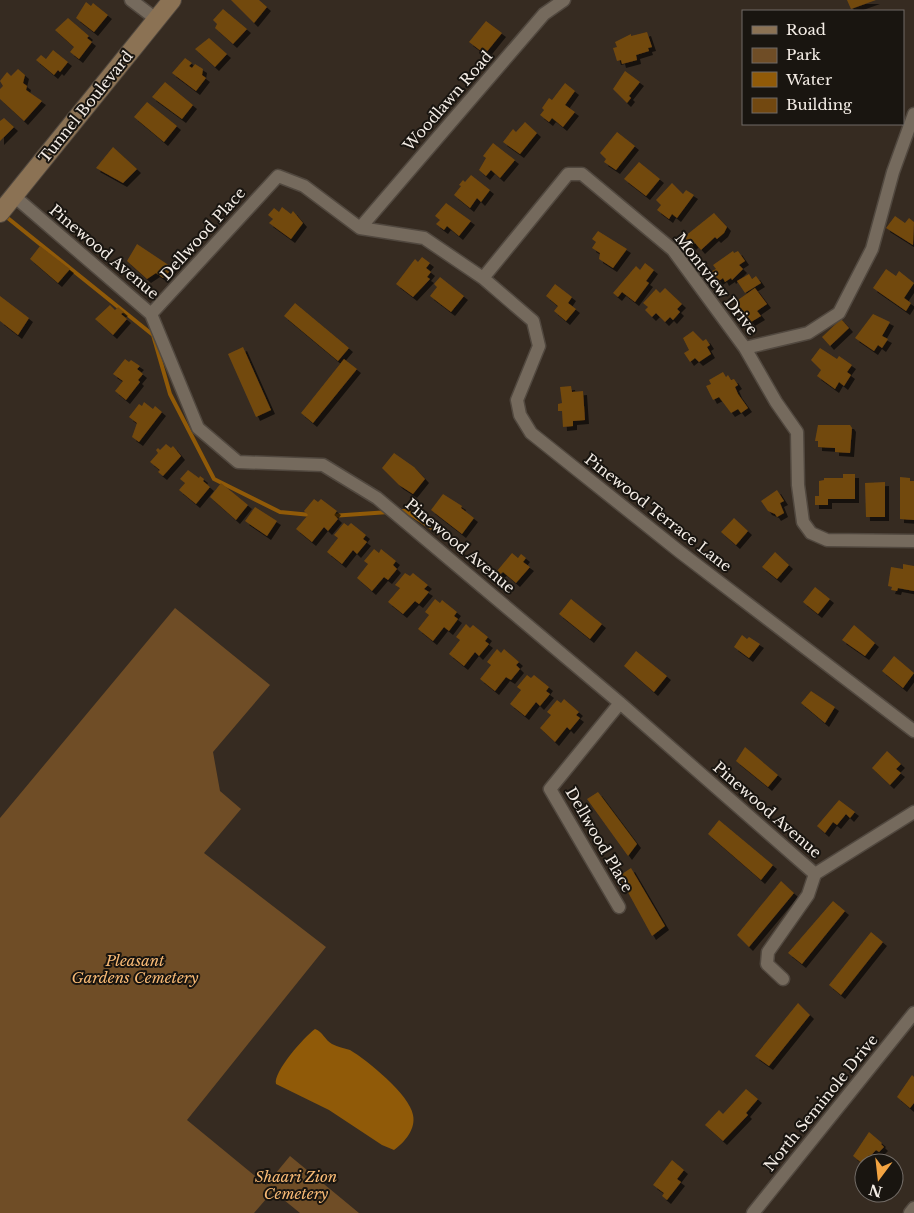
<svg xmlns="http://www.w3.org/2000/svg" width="914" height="1213" font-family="'Libre Baskerville',serif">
	<defs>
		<filter id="shadow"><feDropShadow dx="4" dy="4" stdDeviation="0" flood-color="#0009"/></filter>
	</defs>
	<rect width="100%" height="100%" fill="#362b21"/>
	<path fill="#6f4d26" d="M175,608l95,77 -57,67 7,39 21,18 -37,44 122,94 -139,173 79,65 24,-29 69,57h-59l-27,-22 -19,22h-254v-395z"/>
	<path fill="#905a08" d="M315,1029c8,3 10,11 17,15 6,3 12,4 18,6 17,10 60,45 63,65 3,14 -8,27 -19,35l-12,-5 -53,-35 -53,-26c-3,-12 28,-47 39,-55z"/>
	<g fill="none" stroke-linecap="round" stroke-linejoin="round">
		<path stroke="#905a08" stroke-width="4" d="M4,215l149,120 17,59 44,85 66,33 31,3
			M398,511h8l29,19
			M331,516l58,-4"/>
	</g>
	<path fill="#724810" filter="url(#shadow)" d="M231,0h28l8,7 -13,16z
		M847,0h29l-25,9z
		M86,2l5,4 2,-3 15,12 -14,17 -18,-14z
		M223,9l24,20 -14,15 -18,-16 2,-4 -4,-4z
		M68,18l21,18 -2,2 5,4 -13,17 -9,-7 4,-5 -19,-17z
		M486,21l16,12 -17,21 -16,-12z
		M647,32l5,15 -4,1 1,3 -13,4 1,5 -15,4 -1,-4 -4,1 -4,-13 4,-1 -2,-5 16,-8v2z
		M209,38l18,16 -12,13 -20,-18z
		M53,50l15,12 -8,10 -2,-2 -4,5 -18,-15 5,-5 5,4z
		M185,58l7,5 -3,3 3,2 3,-4 8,5 -1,6 4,3 -10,13 -24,-18z
		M18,69l7,6 -2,8 4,3 -1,4 16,11 -18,20 -24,-22v-10l3,-3 -3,-5 7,-9 4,4z
		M625,71l15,11 -11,14 2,2 -4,5 -14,-14z
		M165,82l28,23 -11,14 -30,-22z
		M565,83l10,8 -10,14 10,7 -12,15 -11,-9 -3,4 -9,-7 4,-5 -2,-2 7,-10 3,2z
		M147,102l30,24 -13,16 -30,-25z
		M4,118l10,9 -14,14v-20z
		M525,122l12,11 -17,21 -17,-12 10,-13 3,3z
		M617,132l18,14 -19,24 -12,-8 2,-3 -6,-6z
		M493,143l22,17 -15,18 -9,-8 -5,6 -7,-6 7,-12 -3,-2z
		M113,147l24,22 -14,14 -27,-15z
		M639,162l21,17 -14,17 -22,-17z
		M471,175l19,15 -9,12 -4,-4 -7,10 -16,-13 7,-9 -2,-1 4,-5 2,2z
		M672,183l11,11 3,-4 8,5 -17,23 -5,-4 -3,5 -12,-9 4,-5 -5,-5z
		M446,203l25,18 -12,15 -12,-10 -3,4 -8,-6 4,-4 -5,-4z
		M282,207l9,7 2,-3 10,12 -12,16 -22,-16 4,-4 -5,-4 6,-7 5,4z
		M714,213l13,14 -3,6 -7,6 -2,-2 -14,13 -6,-7 -3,3 -8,-9z
		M895,216l10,7 4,-5 5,4 -1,23 -27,-17z
		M598,231l29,18 -14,19 -14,-9 1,-6 -8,-5 4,-6 -4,-3z
		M137,244l36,24 -10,10 -7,-5 -9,6 -20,-18z
		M40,246l30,23 -12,14 -28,-24z
		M733,251l1,2 4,-2 7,10 -6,4 4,4 -11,11 -1,-2 -6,4 -2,-4 -4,3 -7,-10 4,-2 -3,-4z
		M422,257l8,6 -4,5 5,4 -4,5 3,2 -17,18 -17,-13 19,-25 3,3z
		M645,263l9,7 -8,11 3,2 -14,19 -13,-10 -4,5 -5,-4 23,-27 4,4z
		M886,269l10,7 3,-5 15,12 -10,15 7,5 -5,8 -33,-23z
		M749,274l3,5 4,-3 5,7 -16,10 -8,-12z
		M440,277l24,19 -13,16 -21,-16 7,-9 -3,-3z
		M555,284l17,13 -4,6 8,6 -10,12 -12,-10 4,-5 -12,-10z
		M665,288l17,16 -5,5 3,3 -7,8 -3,-3 -5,5 -9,-9 -4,4 -7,-7 3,-3 -5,-4 13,-14 4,4z
		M755,288l12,16 -10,7 4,5 -10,6 -16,-20z
		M0,296l29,22 -11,17 -18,-14z
		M295,303l54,45 -11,13 -54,-45z
		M110,305l5,5 3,-3 6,5 -3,2 6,5 -14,16 -18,-16z
		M873,314l17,8 -8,14 6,3 -6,9 -4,-3 -4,6 -19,-13z
		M841,319l8,9 -19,18 -8,-9z
		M693,331l10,10 3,-2 4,6 -3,2 4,7 -12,8 -4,-4 -5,4 -6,-9 5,-3 -6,-12z
		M243,347l28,63 -15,7 -28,-63z
		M820,348l17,11 2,-3 13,9 -5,7 4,3 -7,11 -5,-4 -4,7 -18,-13 4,-6 -10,-10z
		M125,359l4,3 2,-2 9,6 -3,3 6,5 -5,6 2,2 -14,18 -11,-9 8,-10 -10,-7z
		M344,359l13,10 -44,54 -12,-10z
		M723,372l3,5 2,-2 3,5 3,-1 4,6 -3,2 3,7 10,14 -7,5 -3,-4 -7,4 -12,-16 -6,3 -7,-14 5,-2 -2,-4z
		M571,386l1,6 11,-1 2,29 -12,1v5l-10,1 -1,-16h-4v-7l4,-1 -2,-16z
		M144,402l9,7 2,-3 7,6 -23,30 -7,-5 5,-14 -8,-6 10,-13 3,2z
		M818,425h32l2,3 -2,25 -15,-1v-4l-17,-1v-6h-3z
		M166,444l5,4 2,-2 8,10 -18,20 -5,-4 2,-2 -10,-8 8,-9 -2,-3 2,-2 2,2z
		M394,453l20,14 11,12 -12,15 -14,-9 -17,-17z
		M188,470l11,8 1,-2 4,3 -1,2 7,6 -14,17 -17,-14 6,-7 -5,-4z
		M843,474h12v25h-27v6h-13v-9h4v-15l5,-1v-2h19z
		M900,477l10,1v3h4v39l-14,-1z
		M885,482v35h-19l-1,-34z
		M221,483l27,22 -12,15 -26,-23z
		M777,490l7,11 -4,2 4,10 -7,4 -2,-3 -7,-3 -7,-10z
		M443,494l19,12 -1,2 13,10 -12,16 -31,-24z
		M314,499l4,3 3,-3 16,12 -3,4 4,4 -10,12 -4,-4 -12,15 -16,-13 12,-14 -4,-4z
		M255,507l22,14 -10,15 -22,-15z
		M734,518l14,13 -12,14 -15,-13z
		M344,523l4,3 3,-3 15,12 -3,4 4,3 -10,12 -4,-4 -11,14 -15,-12 11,-14 -4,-3z
		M374,549l5,4 2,-4 15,12 -3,4 4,4 -9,11 -4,-3 -12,14 -15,-13 11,-14 -4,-3z
		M775,552l14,13 -12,14 -15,-12z
		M512,553l6,5 3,-4 5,4 -3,4 7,5 -14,16 -13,-11 -3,2 -3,-3z
		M903,564l11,2v25l-16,-3 -1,3 -6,-1 1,-3 -4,-1 3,-19 12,2z
		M405,573l5,3 3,-3 15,12 -4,4 5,3 -10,12 -4,-3 -12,13 -15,-12 12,-14 -5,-3z
		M815,587l15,12 -12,15 -15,-12z
		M435,599l5,4 2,-3 15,12 -3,4 4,3 -9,12 -5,-4 -11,14 -15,-12 11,-14 -4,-3z
		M571,599l31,25 -12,15 -31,-25z
		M466,624l4,4 3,-3 15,12 -3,4 4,3 -10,12 -4,-4 -11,14 -15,-12 11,-14 -4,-3z
		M854,625l21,18 -10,13 -23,-16z
		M742,635l5,4 2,-2 11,7 -11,14 -15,-11z
		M497,649l4,4 3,-4 15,13 -3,3 4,4 -9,11 -5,-3 -11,14 -15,-12 11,-14 -4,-3z
		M636,651l31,25 -13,16 -30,-26z
		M894,656l20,17 -11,15 -21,-17z
		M527,675l4,3 3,-3 15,12 -3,4 4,3 -10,12 -4,-4 -11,14 -15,-12 11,-14 -4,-3z
		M811,691l24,16 -10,16 -24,-20z
		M564,699l15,13 -3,3 4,3 -10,12 -3,-3 -12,15 -15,-14 11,-13 -4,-3 10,-12 4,3z
		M745,747l33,28 -10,12 -32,-26z
		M887,751l14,13 -5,5 5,4 -11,12 -18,-17z
		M598,792l39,52 -9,12 -41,-57z
		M839,800l16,12 -5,6 -4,-4 -9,11 -4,-3 -8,11 -8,-7z
		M719,820l54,45 -12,15 -53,-46z
		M631,868l34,58 -13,10 -33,-60z
		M781,881l13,12 -45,54 -12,-12z
		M833,901l12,10 -43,53 -14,-11z
		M871,932l12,10 -42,53 -12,-10z
		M798,1003l12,12 -41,51 -14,-10z
		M912,1075l2,2v26l-4,5 -13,-11z
		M746,1089l12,10 -12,14 2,2 -25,26 -18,-16 14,-15 4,4z
		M869,1132l13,11 -1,1 3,3 -5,5 -3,-2 -13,14 -10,-8z
		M672,1160l12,10 -7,9 4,3 -14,18 -5,-4 2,-3 -11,-8z"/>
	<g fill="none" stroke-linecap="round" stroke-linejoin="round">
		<g stroke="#51483f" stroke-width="15">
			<path id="street" d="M131,0l25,19
				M14,196l137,118 47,114 40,34 85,3 54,33 243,205 195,171 99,-62
				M360,228l184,-214 20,-14
				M483,278l85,-104h14l91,76 72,98 31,54 21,30 1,53 5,37 8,11 16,7 87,1
				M151,314l127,-138 26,10 56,42 64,10 59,40 50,43 6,25 -22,54 3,15 11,18 149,119 234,179
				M745,348l63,-15 31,-20 33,-64 21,-77 21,-58
				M619,907l-69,-118 70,-86
				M783,979l-16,-15 1,-12 40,-57 7,-21
				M753,1213l161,-200
				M910,1213l4,-5"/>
		</g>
		<g stroke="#51483f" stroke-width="20">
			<path id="secondary" d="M0,213l172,-213"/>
		</g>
		<use href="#street" stroke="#756a5d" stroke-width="12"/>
		<use href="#secondary" stroke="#8b7254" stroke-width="18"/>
	</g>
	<g text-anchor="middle" stroke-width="4" stroke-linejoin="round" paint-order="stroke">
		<g font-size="15" fill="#f4ede6" stroke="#191510">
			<text transform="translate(448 101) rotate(-49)" y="5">Woodlawn Road</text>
			<text transform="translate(86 107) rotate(-51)" y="5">Tunnel Boulevard</text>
			<text transform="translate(203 234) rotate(-48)" y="5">Dellwood Place</text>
			<text transform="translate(104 252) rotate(40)" y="5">Pinewood Avenue</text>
			<text transform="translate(716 284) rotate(52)" y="5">Montview Drive</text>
			<text transform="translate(658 513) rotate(38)" y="5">Pinewood Terrace Lane</text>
			<text transform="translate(460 546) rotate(40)" y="5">Pinewood Avenue</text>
			<text transform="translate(767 810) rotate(41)" y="5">Pinewood Avenue</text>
			<text transform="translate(599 840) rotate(60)" y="5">Dellwood Place</text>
			<text transform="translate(821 1103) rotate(-51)" y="5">North Seminole Drive</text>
		</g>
		<g font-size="15" font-style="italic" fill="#f8ba75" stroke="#191510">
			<text x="135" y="966">Pleasant<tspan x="135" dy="17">Gardens Cemetery</tspan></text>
			<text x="296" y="1182">Shaari Zion<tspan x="296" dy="17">Cemetery</tspan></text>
		</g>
	</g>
	<rect x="742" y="10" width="162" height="115" fill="#191510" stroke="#716b66"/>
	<rect x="752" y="26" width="25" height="8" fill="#8b7254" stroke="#716b66"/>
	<text x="786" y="35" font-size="15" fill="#f4ede6">Road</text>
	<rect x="752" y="48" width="25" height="15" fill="#6f4d26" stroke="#716b66"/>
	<text x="786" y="60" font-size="15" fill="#f4ede6">Park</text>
	<rect x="752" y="72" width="25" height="15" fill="#905a08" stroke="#716b66"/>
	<text x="786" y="85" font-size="15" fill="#f4ede6">Water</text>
	<rect x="752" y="98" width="25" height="15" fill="#724810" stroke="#716b66"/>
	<text x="786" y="110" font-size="15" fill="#f4ede6">Building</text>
	<g transform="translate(879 1178) rotate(195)"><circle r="24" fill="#191510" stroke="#716b66"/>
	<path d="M0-4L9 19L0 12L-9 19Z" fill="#f3a442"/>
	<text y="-8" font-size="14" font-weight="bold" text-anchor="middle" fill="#f4ede6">N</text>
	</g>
</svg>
